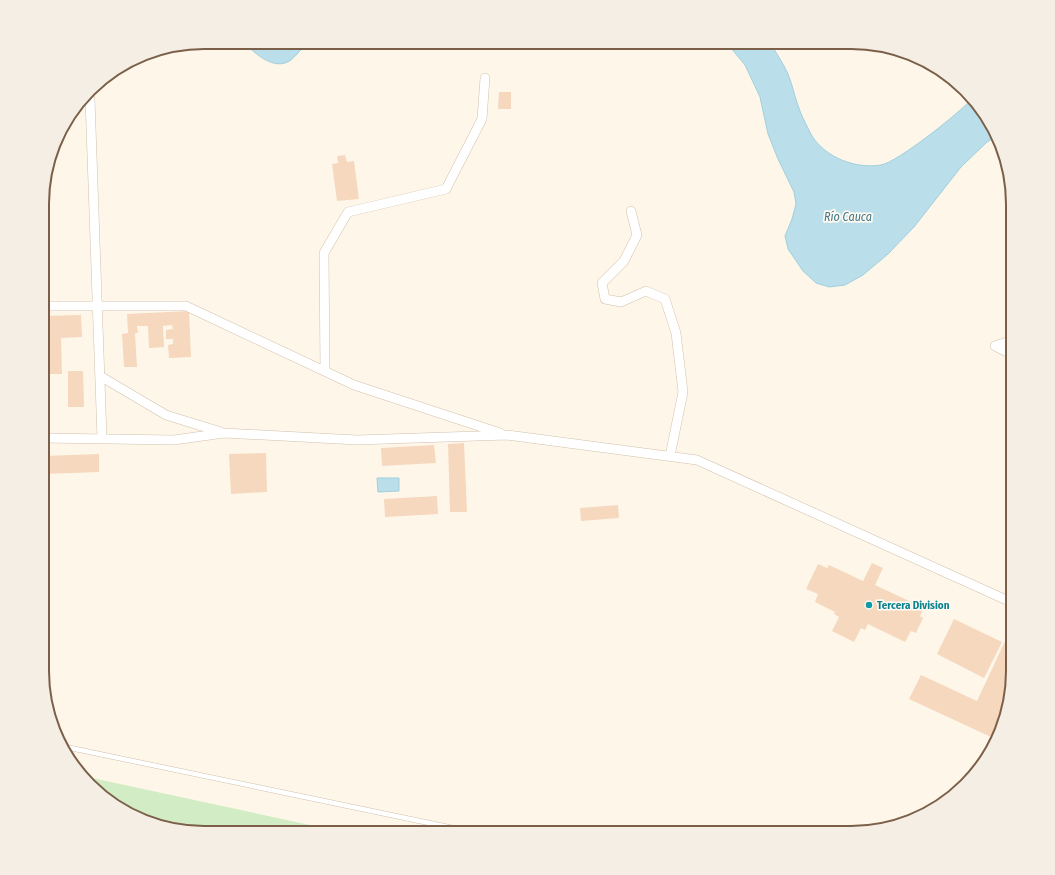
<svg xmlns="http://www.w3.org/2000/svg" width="1055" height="875" font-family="'Fira Sans Condensed',sans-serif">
	<rect width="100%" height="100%" fill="#fef7e9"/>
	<path fill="#d2edc5" d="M83,776l264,57h-153l-52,-12 -52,-35z"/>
	<path fill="#bbdfea" stroke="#a0cfdc" d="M243,42h65c-6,6 -11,13 -17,18 -17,12 -36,-7 -48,-18z
		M726,42h43c7,10 14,21 19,32 5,12 7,25 12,37 3,8 8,17 12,25 14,22 44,33 69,29 17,-3 78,-52 91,-66l24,37 -10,7 -25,24 -47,60 -26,27 -25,21 -18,10 -16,2 -13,-4 -13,-12 -15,-22 -3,-13 7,-17 4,-15 -2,-12 -16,-33 -10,-25 -8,-37 -15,-32z
		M377,478h22v13l-21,1z"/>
	<path fill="#f5d8be" d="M499,92h12v17h-13z
		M345,155l2,7 7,-1 5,38 -22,2 -5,-37 6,-1 -1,-7z
		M189,311l2,46 -22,1 -1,-13 5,-1v-5h-7v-9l7,-1 -1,-4 -9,1 1,21 -15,1 -1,-22h-11l1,7h-3l2,34h-13l-2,-33 6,-1 -1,-19z
		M81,315l1,22 -21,1 1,36h-19v-58z
		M68,371h15l1,36h-16z
		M464,443l3,69h-17l-2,-68z
		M434,445l2,18 -54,3 -1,-18z
		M266,453l1,39 -36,2 -2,-40z
		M99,454v18l-56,2v-18z
		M437,496l1,18 -53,3 -1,-18z
		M618,505l1,13 -38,3 -1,-13z
		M872,563l11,5 -8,17 49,23 -4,8 3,2 -7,15 -5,-2 -6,11 -37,-18 -3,6 -4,-2 -7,14 -22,-11 7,-14 -5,-3 1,-2 -20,-10 3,-8 -12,-5 12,-25 9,4 2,-3 34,16z
		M954,619l48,23 -18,36 -47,-24z
		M1013,624v57l-6,21 -16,35 -82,-38 12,-24 56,26z"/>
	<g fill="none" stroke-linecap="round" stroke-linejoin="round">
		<g stroke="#d2c0ad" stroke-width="5.5">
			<path id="lane" d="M61,746l416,87"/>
		</g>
		<g stroke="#d2c0ad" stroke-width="10">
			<path id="street" d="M90,99l12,339
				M631,211l6,24 -13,26 -22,22 3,16 16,3 25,-11 19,8 11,34 7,59 -13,64
				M43,306h143l168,79 146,48
				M1013,355l-18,-9 18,-6
				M325,371l-1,-118 24,-41 98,-23 36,-70 3,-41
				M100,376l66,39 55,17
				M43,438l131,2 50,-7 133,7 150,-5 190,25 316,143"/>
		</g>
		<use href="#lane" stroke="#fff" stroke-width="4.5"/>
		<use href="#street" stroke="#fff" stroke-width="9"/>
	</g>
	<circle fill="#0f9aa8" stroke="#fffaf1" stroke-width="1.5" cx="869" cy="605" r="4"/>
	<g text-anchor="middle" stroke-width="3.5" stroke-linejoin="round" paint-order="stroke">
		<g font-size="11" font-weight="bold" fill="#0d838f" stroke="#fffaf1" text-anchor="start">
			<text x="877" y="609">Tercera Division</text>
		</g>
		<g font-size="12" font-style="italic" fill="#3e7788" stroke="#fffaf1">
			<text x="848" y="221">Río Cauca</text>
		</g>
	</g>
	<path d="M0 0H1055V875H0ZM204 49H851A155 155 0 0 1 1006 204V671A155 155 0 0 1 851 826H204A155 155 0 0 1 49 671V204A155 155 0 0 1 204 49Z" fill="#f4eee4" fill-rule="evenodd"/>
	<path fill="none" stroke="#7b5f49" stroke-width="2" d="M204 49H851A155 155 0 0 1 1006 204V671A155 155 0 0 1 851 826H204A155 155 0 0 1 49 671V204A155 155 0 0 1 204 49Z"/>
</svg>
